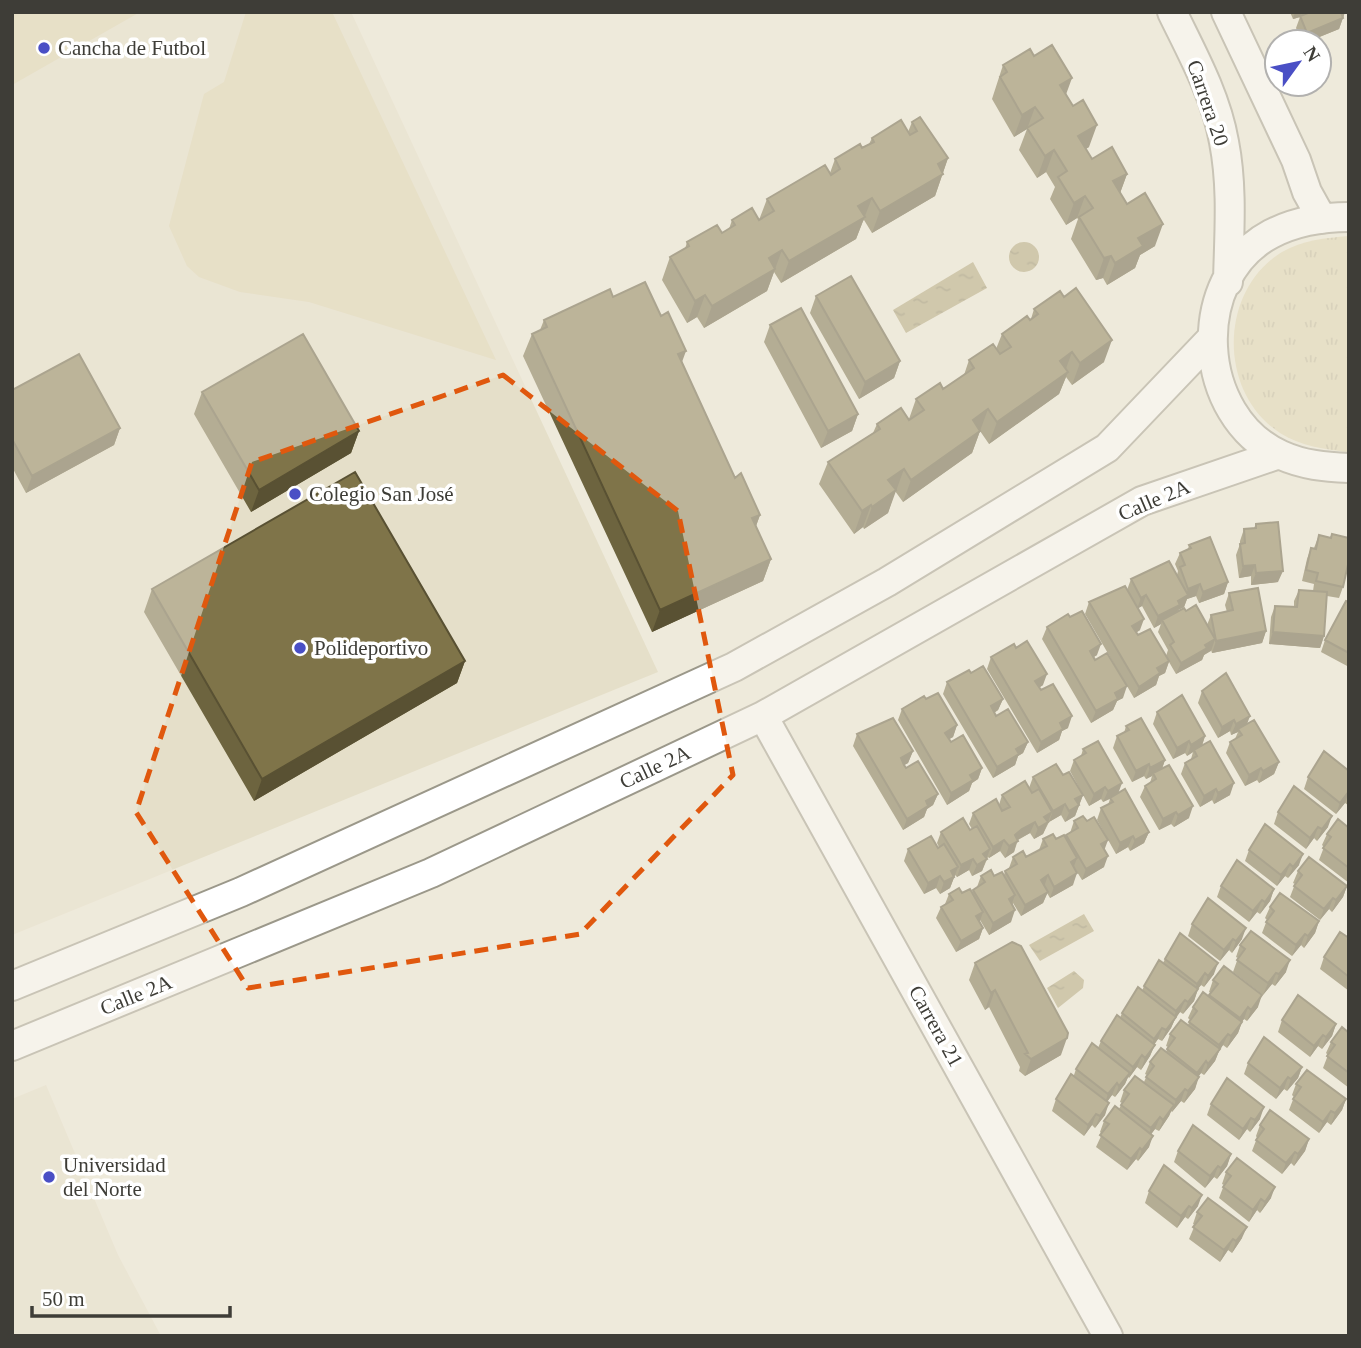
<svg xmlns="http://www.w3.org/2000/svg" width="1361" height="1348" font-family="Georgia,serif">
	<defs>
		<pattern id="grass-tufts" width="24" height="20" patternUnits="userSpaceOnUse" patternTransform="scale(1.75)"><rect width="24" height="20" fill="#ddd4af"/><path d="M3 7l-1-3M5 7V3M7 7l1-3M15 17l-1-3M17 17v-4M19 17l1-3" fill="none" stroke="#bfb797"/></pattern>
		<pattern id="water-ripples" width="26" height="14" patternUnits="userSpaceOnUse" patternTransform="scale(1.75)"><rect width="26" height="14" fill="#aa9f73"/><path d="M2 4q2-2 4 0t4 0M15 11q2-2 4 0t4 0" fill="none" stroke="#8c835f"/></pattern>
	</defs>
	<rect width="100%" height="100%" fill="#eeeadb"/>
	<path fill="#e5dfc9" d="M12,12h339l307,660 -646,263z
		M46,1085l72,170 43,81h-149v-237z"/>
	<path fill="url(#grass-tufts)" d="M1349,236v215l-3,1c-23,-3 -45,-6 -66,-19 -62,-40 -62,-142 2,-181 21,-12 43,-14 67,-16z"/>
	<path fill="#ddd4af" d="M12,12h128l-128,73z
		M246,12h86l164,348 -187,-58 -69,-10 -41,-15 -12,-11 -18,-40 35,-132 20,-12z"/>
	<path fill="url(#water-ripples)" d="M1009 257a15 15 0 1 1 30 0a15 15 0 1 1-30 0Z
		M973,262l14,26 -81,45 -13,-23z
		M1084,914l10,17 -54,30 -11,-16z
		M1074,971l10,9 -1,8 -25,20 -11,-20z"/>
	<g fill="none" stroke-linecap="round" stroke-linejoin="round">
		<g stroke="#9b988a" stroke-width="32">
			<path id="minor" d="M1172,12c20,41 44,84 52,130 9,46 5,93 4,140
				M1226,12l70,148 11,32 15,27
				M1349,217c-28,0 -53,4 -78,17 -83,44 -75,183 10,221 22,10 44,12 68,13
				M763,716l345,620
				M12,986l229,-94 493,-225 153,-85 220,-134 104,-109
				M12,1046l419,-173 332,-157 379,-215 137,-47"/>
		</g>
		<use href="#minor" stroke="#fff" stroke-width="28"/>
	</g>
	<path fill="#6d643f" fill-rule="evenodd" d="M1290,12h55l-6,17 -32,13h-5l-6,-14 4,-11 -7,2z
		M1034,56l32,39 23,52 -4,2 7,10 35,15 -7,19 35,53 -15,9 -5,13 -28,17 -4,-7 -7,2 -25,-41 7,-20 -1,-1 -11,7 -16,-26 5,-12 -9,-15 -9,6 -18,-28 8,-21 -13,8 -22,-38 11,-34z
		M912,122l36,36 -13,38 -63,37 -8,-13 -1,1 -7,18 -75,44 -7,-11 -7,19 -63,37 -7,-11 -10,6 -25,-43 8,-23 15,-8 2,-7 35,-9 7,-4 3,-9h27l8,-21 63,-26 5,-14 34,-15 3,-6 36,-6z
		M816,296l84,65 -6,17 -35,21 -49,-86z
		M613,297l69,65 53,116 25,37 -4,11 15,33 -8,22 -111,51 -129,-276 9,-22 8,-4 4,-10z
		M1034,309l70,53 -32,23 -6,-8 -7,17 -70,50 -9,-13 -8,22 -69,49 -8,-11 -7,22 -24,16 -1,-2 -9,7 -35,-50 9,-22 45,-29 4,-9 32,-5 7,-20 27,-10 21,-14 5,-15 27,-11 6,-15 29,-15z
		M770,325l88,89 -6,17 -31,17 -57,-106z
		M12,390l108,38 -6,17 -88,48 -14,-26z
		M202,392l157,39 -8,22 -100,59 -57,-98z
		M1256,524l22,58 -27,3v-9l-12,2 -3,-23 4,-11v-3l4,-12 10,-1z
		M1319,535l24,52 -4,11 -12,-2 -3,40 -4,12 -51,-4 2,-27 4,-11 19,1v-6l5,-11 14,1 1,-7 -12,-3 5,-22 4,-11h3z
		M1189,545l39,37 -4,12 -25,9 -3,-7 -9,3 -3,8 -6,3 -1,2 9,-1 21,14 4,-10 16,-3 -2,-7 4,-12 37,38 -4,12 -50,10 -1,-3 -7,5 -2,5 -26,14 -7,-12 -4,11 -6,3 -3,9 -22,13 -49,-84 4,-12 38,-12 4,-11 46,-4 1,-4 -3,-7 5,-11 8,-4zM1142,606l12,22 7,-4 -3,8 10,18 -2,6 -28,-21 -2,-2 4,-3 -2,-22z
		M152,589l313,72 -8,22 -203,118 -110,-189z
		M1349,602v65l-28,-15 4,-12z
		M1047,627l50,28 -3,2 29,41 -6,3 -4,9 -22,13 -49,-84z
		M991,657l52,28 -4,3 29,40 -6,3 -3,9 -22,13 -50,-84z
		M971,673l32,26 -5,11 -4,3 2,3 32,26 -5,11 -5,3 -3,9 -22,13 -50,-84 4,-12z
		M1202,691l45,33 32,38 -5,12 -15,9 -2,-3 -12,6 -19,-33 4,-11 5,-3 3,-7 -7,3 -1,-4 -12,7 -20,-35z
		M926,699l31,26 -4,12 -4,2 2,3 31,26 -4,11 -6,4 -3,8 -22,14 -49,-85 4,-11z
		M1157,712l48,24 -3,10 28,49 -16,9 -2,-4 -12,7 -19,-33 4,-11 6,-4 2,-7 -6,4 -2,-3 -12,6 -20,-35z
		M1126,726l39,34 -3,9 27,49 -15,9 -3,-3 -12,6 -19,-33 5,-11 5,-3 2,-7 -6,3 -2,-3 -12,6 -19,-34 4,-12 7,-3z
		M857,734l56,17 -5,12 -4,2 34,29 -5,11 -6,4 -3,8 -21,13 -50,-84z
		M1083,749l66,83 -5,11 -14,8 -2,-4 -12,7 -19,-34 4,-12 7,-3 2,-6 -7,3 -2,-3 -12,7 -19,-35 4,-11 7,-4z
		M1349,771v33l-1,1 -3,-2 -9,11 -32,-25 4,-12z
		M1063,775l20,20 -8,21 -10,6 -4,-7 -12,7 -6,12 -9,5 -4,-6 -12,7 -4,12 -9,6 -5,-7 -11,7 -1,-1 -6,14 -10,5 -3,-6 -12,7 -2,-2 -5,13 -10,6 -4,-6 -12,6 -20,-33 4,-12 30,-1 1,-1 -2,-4 4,-11 29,-2 2,-1 -3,-5 4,-11 26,-8 3,-10 27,-7 4,-11z
		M1278,812l50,15 -11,14 -3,-3 -8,11 -32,-25z
		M1074,821l31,28 -1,18 -22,13 -8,-13 -1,18 -23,13 -3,-5 -4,10 -22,13 -8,-13 -2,19 -22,13 -9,-15v2l3,6 -4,11 -23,13 -20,-34 5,-11 4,-3 4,-10 23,-1 1,-3 4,-3 4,-11 23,-1 1,-4 4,-3 4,-11h13l13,-7 4,-11h13l9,-2 1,-2 4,-2z
		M1349,828v55l-30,-23 5,-13 -2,-2 5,-11z
		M1249,850l50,15 -11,13 -3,-2 -8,10 -32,-25z
		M1298,871l49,15 -4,11 -11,15 -3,-3 -9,11 -30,-23 5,-13 -2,-1z
		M1221,886l53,3 -4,12 -10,13 -3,-2 -8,10 -32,-25z
		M1270,907l49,14 -4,12 -11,15 -3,-3 -9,11 -30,-23 5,-13 -2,-2z
		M1192,924l50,15 -10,14 -3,-3 -9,11 -32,-25z
		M1349,938v53l-29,-22 4,-12z
		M1240,945l46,27 -11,14 -3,-2 -9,11 -30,-23 5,-14 -2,-1z
		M1165,959l49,15 -10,13 -3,-2 -3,4 -4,12 -11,13 -3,-2 -5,7 -4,9 -9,13 -4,-2 -4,6 -4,11 -9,14 -4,-3 -8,11 -1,-1 -3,7 -10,13 -3,-2 -5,7 -2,13 -10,13 -3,-3 -8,11 -32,-25 4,-12 18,-24 2,-6 22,-21 3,-7 19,-23 2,-5 20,-22 2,-5 19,-23z
		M975,963l86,92 -36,21 -6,-5 1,-4 -31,-60 -4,3 -16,-30z
		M1213,980l45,27 -11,14 -3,-2 -2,3 -4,11 -11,15 -4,-3 -4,6 -4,10 -11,14 -3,-2 -3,4 -3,12 -11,14 -3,-2 -9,11 -1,-1 -2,5 -10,15 -4,-2 -4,5 -2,13 -11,14 -2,-2 -9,11 -31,-23 6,-13 -2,-2 4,-11 15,-12 3,-6 -2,-1 4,-12 20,-8 3,-7 -2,-1 5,-12 16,-10 2,-5 -2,-1 4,-12 18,-9 2,-5 -2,-2 5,-11 16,-11 2,-3 -2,-1z
		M1282,1020l54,4 -4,12 -10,13 -4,-3 -8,11 -32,-25z
		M1349,1033v55l-26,-20 5,-13 -2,-2 5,-11z
		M1248,1063l54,4 -4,11 -11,13 -3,-2 -8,10 -32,-25z
		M1296,1084l50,15 -4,11 -11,15 -4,-3 -8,11 -30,-23 5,-13 -2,-2z
		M1211,1104l49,15 -10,13 -3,-3 -8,11 -32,-25z
		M1260,1125l49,14 -4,12 -11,15 -3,-3 -9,11 -30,-23 5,-13 -1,-2z
		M1178,1151l53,3 -4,12 -10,13 -3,-2 -9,11 -31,-26z
		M1226,1172l45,26 -11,15 -3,-3 -8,12 -30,-24 5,-13 -2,-1z
		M1149,1191l49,15 -10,13 -3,-2 -8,11 -32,-25z
		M1197,1212l45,26 -10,15 -4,-3 -8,12 -31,-23 6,-14 -2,-1z"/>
	<path fill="#595133" d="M1295,12h7l-2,5 -7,2z
		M1341,12h4l-6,17 -32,13h-4l4,-9z
		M1072,78l-8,22 -4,-15z
		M1035,107l-8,22 -13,8 8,-22z
		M1097,125l-8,22 -19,12 8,-23z
		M1054,150l-8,22 -9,6 8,-22z
		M948,158l-13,38 -63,37 8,-22 58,-47z
		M1127,174l-8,22 -6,-15z
		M1085,196l-8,22 -11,7 8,-22z
		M872,198l-16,41 -75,44 8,-22 69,-55z
		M1163,224l-8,22 -15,9 -5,13 -28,17 8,-22 23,-25z
		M782,250l-15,41 -63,37 8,-22 57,-48z
		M1111,256l-8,22 -7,2 8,-22z
		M705,295l-8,22 -10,6 8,-22z
		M1112,340l-8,22 -32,23 8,-22z
		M686,351l-8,22v-19z
		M1072,352l-8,22 4,-2 -9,22 -70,50 8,-22 63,-61z
		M900,361l-6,17 -35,21 6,-17z
		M988,409l-8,22 -7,-11z
		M858,414l-6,17 -31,17 7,-17z
		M120,428l-6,17 -88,48 6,-17z
		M359,431l-8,22 -100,59 8,-22z
		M980,431l-8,22 -69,49 8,-22z
		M904,469l-16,44 -24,16 8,-22 16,-27z
		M871,505l-8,22 -9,7 8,-23z
		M760,515l-8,22v-19z
		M771,559l-8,22 -111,51 8,-22z
		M1255,565l-4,11 -12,2 4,-12z
		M1283,571l-5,11 -27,3 5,-12z
		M1228,582l-4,12 -25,9 4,-11z
		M1200,584l-4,12 -9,3 -3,8 -6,3 -2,6 -14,4 -1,4 -7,4 4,-12 20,-15 7,-4 3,-8z
		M1146,595l-4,11 -5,3 4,-11z
		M1144,619l-4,11 -12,7 4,-11z
		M1266,631l-4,12 -50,10 4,-12z
		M1273,632l51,4 -4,12 -51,-4z
		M1215,639l-4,12 -7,4 -2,5 -26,14 5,-11z
		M1101,644l-4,11 -12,7 5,-11z
		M465,661l-8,22 -203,118 8,-22z
		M1169,661l-4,12 -6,3 -3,9 -22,13 5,-11 18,-19z
		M1047,674l-4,11 -12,7 4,-11z
		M1127,686l-4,12 -6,3 -4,9 -22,13 5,-12 19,-18z
		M1003,699l-5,11 -12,8 5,-12z
		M1072,716l-4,12 -6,3 -3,9 -22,13 4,-11 19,-19z
		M1250,716l-4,11 -8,2v3l-7,3 5,-11z
		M1234,720l-4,11 -12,7 4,-11z
		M957,725l-4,12 -12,7 4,-11z
		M1205,736l-4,12 -7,2 -1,2 -6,4 4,-11z
		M1189,741l-4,12 -12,6 4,-11z
		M1028,742l-5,11 -5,3 -3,9 -22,13 4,-11 19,-18z
		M913,751l-5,12 -12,7 5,-12z
		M1165,760l-4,11 -8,2 -1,3 -6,3 4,-11z
		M1279,762l-5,12 -15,9 4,-12z
		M1149,764l-5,12 -12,6 4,-11z
		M982,768l-4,11 -6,4 -3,8 -22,14 4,-12 19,-18z
		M1261,768l-4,12 -12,6 4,-11z
		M1122,783l-4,11 -15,8 5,-11z
		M1234,783l-4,12 -16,9 4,-11z
		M1105,787l-4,12 -12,7 5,-12z
		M1216,789l-4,11 -12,7 4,-11z
		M1349,791l-4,12 -9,11 4,-11z
		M938,794l-5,11 -6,4 -3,8 -21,13 4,-11 19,-18z
		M1083,795l-8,21 -10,6 10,-23z
		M1065,804l-4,11 -12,7 4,-11z
		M1193,806l-4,12 -15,9 4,-12z
		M1052,812l-9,22 -9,5 4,-11 6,-11z
		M1176,812l-5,12 -12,6 4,-11z
		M1332,816l-4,11 -11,14 5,-12z
		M1035,822l-5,11 -13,7 -3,12 -9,6 4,-12 6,-11 7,-6z
		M1318,827l-4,11 -8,11 4,-11z
		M1149,832l-5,11 -14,8 5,-11z
		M1133,836l-5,11 -12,7 4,-11z
		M1004,840l-4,11 -11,7 4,-11z
		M1108,840l-4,11 -3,-7z
		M990,849l-8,22 -10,5 5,-11 6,-11z
		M1303,854l-4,11 -11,13 5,-11z
		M1108,856l-4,11 -22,13 4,-11z
		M1077,858l-4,11 -2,-7z
		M973,859l-4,11 -12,7 4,-12z
		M1290,864l-5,12 -8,10 4,-11z
		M958,867l-8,21 -10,6 4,-12 7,-11z
		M1077,873l-4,12 -23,13 4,-11z
		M1048,875l-4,12 -3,-7z
		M940,876l-4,12 -12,6 4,-11z
		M1347,886l-4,11 -11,15 4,-12z
		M1274,889l-4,12 -10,13 5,-12z
		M1048,892l-5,11 -22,13 4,-11z
		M1015,895l-4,11 -2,-7z
		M1333,898l-4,11 -9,11 4,-11z
		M1262,900l-5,12 -8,10 4,-11z
		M1015,910l-4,12 -22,13 4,-12z
		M983,912l-4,12 -3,-8z
		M1319,921l-4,12 -11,15 4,-12z
		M983,928l-4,11 -23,13 5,-11z
		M1246,928l-4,11 -10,14 4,-12z
		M1305,934l-4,11 -9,11 4,-11z
		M1233,939l-4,11 -9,11 4,-11z
		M1290,960l-4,12 -11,14 4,-12z
		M1218,963l-4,11 -10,13 4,-11z
		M1205,973l-4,12 -9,11 5,-12z
		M1276,973l-4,11 -9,11 5,-12z
		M1198,989l-4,12 -11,13 5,-12z
		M995,990l-6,17 -4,3 6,-17z
		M1262,995l-4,12 -11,14 4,-11z
		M1185,1000l-5,12 -5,7 -4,9 -9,13 4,-11 7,-9 3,-10z
		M1248,1007l-4,12 -9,11 5,-12z
		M1242,1022l-4,11 -11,15 4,-12z
		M1336,1024l-4,12 -10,13 4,-12z
		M1162,1028l-4,11 -8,11 4,-11z
		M1228,1034l-5,11 -4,6 -4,10 -11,14 4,-11 8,-10 3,-9z
		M1323,1035l-5,11 -8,11 4,-11z
		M1067,1038l-6,17 -36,21 6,-17z
		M1155,1045l-5,11 -9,14 4,-12z
		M1142,1055l-5,12 -8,11 4,-11z
		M1206,1061l-5,12 -8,11 4,-11z
		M1302,1067l-4,11 -11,13 4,-12z
		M1130,1073l-5,11 -10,13 4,-11z
		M1199,1077l-4,12 -11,14 4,-12z
		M1288,1077l-4,12 -8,10 4,-11z
		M1117,1083l-5,12 -8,11 4,-12z
		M1185,1089l-4,12 -9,11 4,-12z
		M1346,1099l-4,11 -11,15 4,-12z
		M1109,1103l-4,12 -10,13 5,-12z
		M1174,1105l-5,11 -10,15 4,-11z
		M1264,1107l-4,12 -10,13 5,-12z
		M1331,1111l-4,11 -8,11 4,-11z
		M1096,1114l-4,11 -8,11 4,-11z
		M1160,1117l-5,12 -8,11 4,-12z
		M1251,1118l-4,11 -8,11 4,-11z
		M1153,1136l-4,11 -11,14 4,-11z
		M1309,1139l-4,12 -11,15 4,-12z
		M1140,1148l-4,11 -9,11 4,-11z
		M1295,1152l-4,11 -9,11 4,-11z
		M1231,1154l-4,12 -10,13 4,-11z
		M1218,1166l-4,11 -9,11 5,-12z
		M1275,1187l-4,11 -11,15 5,-11z
		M1202,1195l-4,11 -10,13 4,-11z
		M1261,1199l-4,11 -8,12 4,-12z
		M1189,1206l-4,11 -8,11 4,-12z
		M1247,1227l-5,11 -10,15 4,-12z
		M1233,1239l-5,11 -8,12 4,-12z"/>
	<path fill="#7f7449" stroke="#595133" stroke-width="2" d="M1307,12h34l2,6 -36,15 -7,-17 8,-3z
		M1052,45l20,33 -12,7 13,21 10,-6 14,25 -19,11 14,23 20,-12 15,27 -14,7 14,23 18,-11 18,31 -25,14 5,8 -28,17 -4,-7 -7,2 -25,-41 14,-9 -8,-12 -11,7 -16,-26 9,-6 -13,-21 -9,6 -18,-28 16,-10 -8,-11 -13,8 -22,-38 7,-5 -4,-7 27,-16 4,7z
		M920,117l28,41 -10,6 5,10 -63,37 -8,-13 -14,8 7,11 -76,44 -7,-11 -13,8 6,11 -63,37 -7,-11 -10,6 -25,-44 19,-11 -2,-4 30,-17 5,8 13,-8 -3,-5 20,-12 7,12 15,-9 -7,-12 58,-34 6,10 9,-6 -5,-10 25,-15 2,4 12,-6 -2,-4 29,-18 9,15 7,-4 -5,-9z
		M851,276l49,85 -35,21 -49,-86z
		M645,282l16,34 7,-4 18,39 -8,3 57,124 6,-5 19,42 -8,3 19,41 -111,51 -128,-276 15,-7 -3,-7 66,-31 3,8z
		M1076,288l36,52 -32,23 -8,-11 -12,9 8,11 -71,50 -9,-13 -15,11 7,11 -69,49 -7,-11 -16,11 8,10 -24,17 -1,-2 -9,6 -34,-49 52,-33 -3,-5 24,-16 8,12 15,-10 -8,-11 24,-16 3,6 31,-21 -5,-8 24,-16 7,10 11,-7 -9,-13 25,-18 3,4 8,-6 -4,-5 26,-18 4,6z
		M801,308l57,106 -30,17 -58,-106z
		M303,334l56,97 -100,59 -57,-98z
		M79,354l41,74 -88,48 -20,-37v-49z
		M355,472l110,189 -203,118 -110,-190z
		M1278,522l5,49 -27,2 -1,-8 -12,1 -3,-22 5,-1 -1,-14 12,-1v-4z
		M1332,534l17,4v22l-6,27 -27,-6 2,-8 -12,-3 5,-22 5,1 3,-14 12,3z
		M1210,537l18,45 -25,10 -3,-8 -12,5 -8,-22 5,-2 -5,-12 11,-5 -2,-3z
		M1169,561l19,34 -10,6 2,4 -22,11 -12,-21 -5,3 -10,-19z
		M1125,586l19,33 -12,7 6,9 12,-6 19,32 -12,7 3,5 -21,14 -50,-85z
		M1258,588l8,43 -50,10 -5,-26 22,-5 -4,-17z
		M1299,590l28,2 -3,44 -51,-4 2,-26 22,1z
		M1346,601l3,1v51l-24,-13z
		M1196,605l19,34 -10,6 2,3 -26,15 -11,-18 4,-3 -12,-22 22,-12 2,3z
		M1082,611l19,33 -11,7 5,9 12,-7 20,33 -12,7 3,6 -22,12 -49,-84 21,-13 2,3z
		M1027,641l20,33 -12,7 6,9 12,-6 19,32 -12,7 3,6 -22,13 -50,-85 23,-13 2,4z
		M983,666l20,33 -12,7 5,10 12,-7 20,33 -12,7 3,5 -22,13 -50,-85 22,-12 2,3z
		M1226,673l24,43 -14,8 -2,-4 -12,7 -20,-36z
		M938,693l19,32 -12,8 6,9 12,-7 19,33 -12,7 3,5 -22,13 -49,-84 22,-13 2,3z
		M1182,695l23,41 -14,9 -2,-4 -12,7 -20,-36z
		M893,718l20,33 -12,7 3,7 2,3 12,-7 20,33 -12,7 2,5 -21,13 -50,-85z
		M1141,718l24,42 -15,8 -1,-4 -13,7 -19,-35 12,-6 -3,-4z
		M1254,720l25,42 -16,9 -2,-3 -12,7 -19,-33 12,-7 -4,-6z
		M1098,741l24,42 -14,8 -3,-4 -11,7 -20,-34 12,-7 -3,-4z
		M1210,741l24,42 -16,10 -2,-4 -12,7 -19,-33 12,-7 -3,-6z
		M1324,751l25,20v20l-9,12 -32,-26z
		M1056,764l7,11 6,-3 14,23 -8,4 4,6 -10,6 -4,-7 -12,7 -20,-34z
		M1169,765l24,41 -15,9 -2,-3 -13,7 -18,-33 11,-7 -3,-6z
		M1025,781l7,12 7,-4 13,23 -8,5 4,5 -10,6 -3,-6 -13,7 -7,6 3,6 -9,5 -5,-6 -11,7 -20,-34 23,-14 6,12 8,-4 -8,-12z
		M1294,786l38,30 -10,13 -4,-2 -8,11 -32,-26z
		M1125,789l24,43 -14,8 -2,-4 -13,7 -19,-35 12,-6 -3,-4z
		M1083,816l4,5 7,-4 14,23 -7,4 7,12 -22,13 -20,-34 12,-7 -4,-7z
		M963,818l7,12 7,-4 13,23 -7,5 4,5 -10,6 -4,-6 -12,6 -20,-33z
		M1338,819l11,9v40l-26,-20 8,-11 -4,-3z
		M1265,824l38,30 -10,13 -3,-3 -9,11 -32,-25z
		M1053,834l3,5 8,-4 13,23 -6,4 6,11 -23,14 -6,-12 -7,5 7,12 -23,13 -20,-34 12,-7 -4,-7 10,-6 3,6 21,-11 -4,-7z
		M931,836l7,12 6,-4 14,23 -7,4 3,6 -10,5 -4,-6 -12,7 -20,-34z
		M1309,857l38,29 -11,14 -3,-2 -9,11 -30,-23 8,-11 -4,-4z
		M1237,860l37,29 -9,13 -3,-2 -9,11 -32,-25z
		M991,870l3,6 8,-4 13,23 -6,4 6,11 -22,13 -20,-33 12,-8 -4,-6z
		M959,888l3,5 8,-4 13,23 -7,4 7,12 -22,13 -20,-34 12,-7 -4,-6z
		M1280,893l39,28 -11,15 -3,-2 -9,11 -30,-23 8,-11 -4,-4z
		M1208,898l38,30 -10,13 -3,-2 -9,11 -32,-26z
		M1251,931l39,29 -11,14 -3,-1 -8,10 -31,-23 8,-11 -5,-4z
		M1340,932l9,6v39l-25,-20z
		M1180,933l38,30 -10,13 -3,-3 -8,11 -32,-25z
		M1012,942l9,4 47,87 -1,5 -36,21 -6,-5 3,-1 -33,-63 -4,3 -16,-30z
		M1159,960l39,29 -10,13 -3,-2 -9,11 -32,-25z
		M1224,966l38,29 -11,15 -3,-3 -8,11 -31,-23 9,-11 -5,-4z
		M1138,987l38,30 -10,13 -4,-2 -8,11 -32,-26z
		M1203,992l39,30 -11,14 -3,-2 -9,11 -30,-23 8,-11 -4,-4z
		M1298,995l38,29 -10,13 -3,-2 -9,11 -32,-26z
		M1117,1015l38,30 -10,13 -3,-3 -9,12 -32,-26z
		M1181,1020l39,29 -12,15 -2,-3 -9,12 -30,-24 8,-11 -5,-4z
		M1342,1027l7,6v40l-22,-17 8,-11 -4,-3z
		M1264,1037l38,30 -11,12 -3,-2 -8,11 -32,-25z
		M1092,1043l38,30 -11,13 -2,-3 -9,11 -32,-25z
		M1161,1048l38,29 -11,14 -3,-2 -9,11 -30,-23 8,-11 -4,-4z
		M1307,1070l39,29 -11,14 -4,-2 -8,11 -30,-23 8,-12 -5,-3z
		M1071,1074l38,29 -9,13 -4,-2 -8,11 -32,-26z
		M1135,1076l39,29 -11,15 -3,-3 -9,11 -30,-23 8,-11 -5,-4z
		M1227,1078l37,29 -9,13 -4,-2 -8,11 -32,-25z
		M1115,1106l38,30 -11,14 -2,-2 -9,11 -31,-24 9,-11 -5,-3z
		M1270,1110l39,29 -11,15 -3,-2 -9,11 -30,-23 8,-11 -4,-4z
		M1193,1125l38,29 -10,14 -3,-2 -8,10 -32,-25z
		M1237,1158l38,29 -10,15 -4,-3 -8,11 -30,-23 8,-11 -5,-4z
		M1164,1165l38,30 -10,13 -3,-2 -8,10 -32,-25z
		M1208,1198l39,29 -11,14 -3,-2 -9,11 -31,-23 9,-11 -5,-4z"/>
	<path d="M0 0H1361V1348H0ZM503,375l175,136 55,264 -153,159 -332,54 -112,-176 116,-350z" fill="#eeeadb" fill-opacity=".55" fill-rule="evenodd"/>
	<path fill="none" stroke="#e0580e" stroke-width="5" stroke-dasharray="14 9" stroke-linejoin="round" d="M503,375l175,136 55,264 -153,159 -332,54 -112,-176 116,-350z"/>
	<g fill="#4a4fc5" stroke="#fff" stroke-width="2.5">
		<circle cx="44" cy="48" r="7"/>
		<circle cx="295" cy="494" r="7"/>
		<circle cx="300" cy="648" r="7"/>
		<circle cx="49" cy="1177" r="7"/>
	</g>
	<g text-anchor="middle" stroke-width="7" stroke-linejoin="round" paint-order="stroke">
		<g font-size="21" fill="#3e3d37" stroke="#fff" text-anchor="start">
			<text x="58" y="55">Cancha de Futbol</text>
			<text x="309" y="501">Colegio San José</text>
			<text x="314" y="655">Polideportivo</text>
			<text x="63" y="1172">Universidad<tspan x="63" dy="24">del Norte</tspan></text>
		</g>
		<g font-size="21" fill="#3e3d37" stroke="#fff">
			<text transform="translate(1208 103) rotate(71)" y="7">Carrera 20</text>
			<text transform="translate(1154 500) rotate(-23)" y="7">Calle 2A</text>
			<text transform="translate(655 767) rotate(-25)" y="7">Calle 2A</text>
			<text transform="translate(136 995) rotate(-22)" y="7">Calle 2A</text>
			<text transform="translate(936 1026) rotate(61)" y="7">Carrera 21</text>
		</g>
	</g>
	<rect width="1361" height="1348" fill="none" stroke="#3e3d37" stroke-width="28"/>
	<g transform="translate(1298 63) rotate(57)"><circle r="33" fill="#ffffff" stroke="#b2b1af" stroke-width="2"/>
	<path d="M0-5L12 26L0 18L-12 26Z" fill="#4a4fc5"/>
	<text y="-10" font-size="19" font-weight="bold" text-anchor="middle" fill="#3e3d37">N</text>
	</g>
	<path d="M32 1306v10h198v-10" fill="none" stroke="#3e3d37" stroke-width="3.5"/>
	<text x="42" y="1306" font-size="21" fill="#3e3d37" stroke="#ffffff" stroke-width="5" paint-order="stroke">50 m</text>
</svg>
